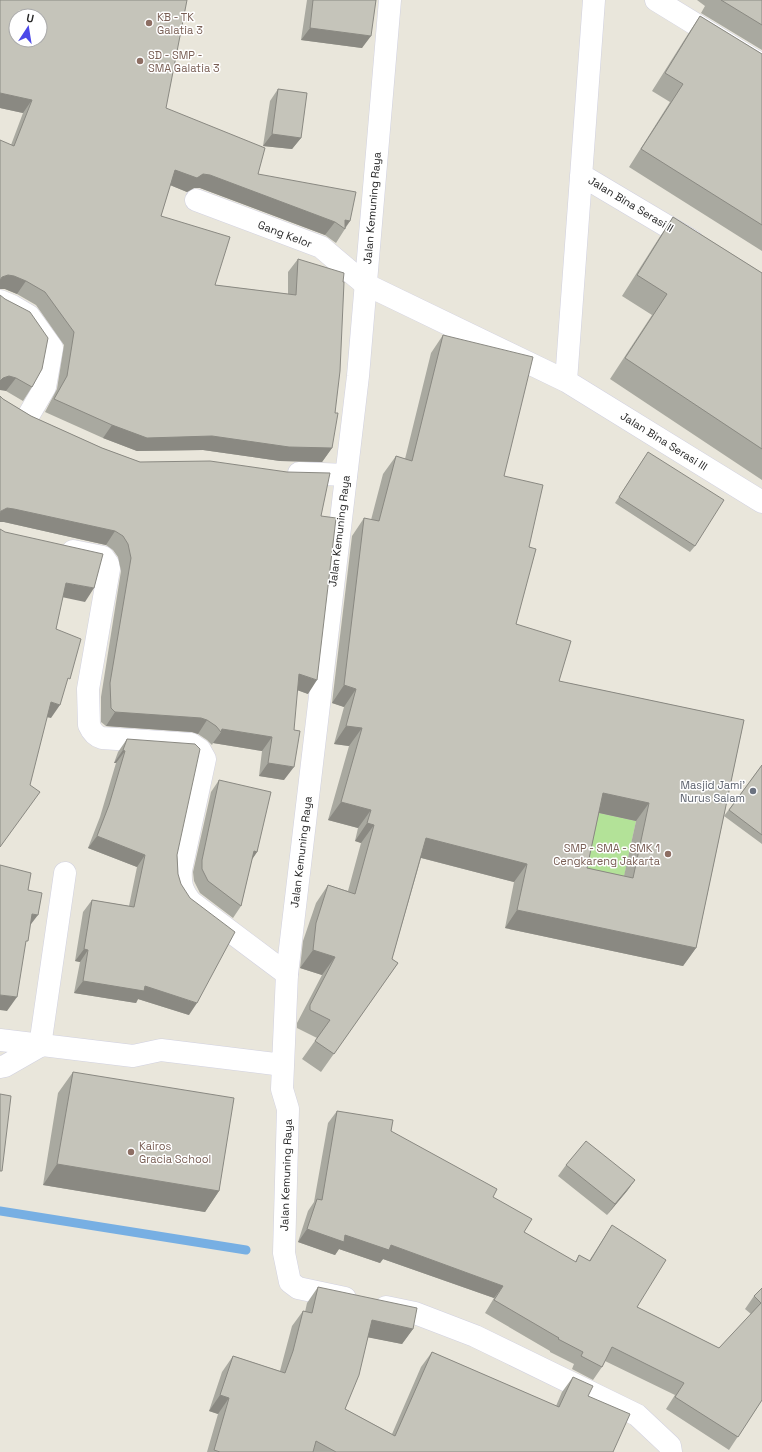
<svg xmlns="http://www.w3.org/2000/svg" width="762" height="1452" font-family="'Space Grotesk',sans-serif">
	<rect width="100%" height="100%" fill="#e9e6db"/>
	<path fill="#b3e298" d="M590,811l46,10 -16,75 -46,-10z"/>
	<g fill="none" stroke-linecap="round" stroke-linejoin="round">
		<path stroke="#77afe3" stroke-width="9" d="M0,1211l246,39"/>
		<g stroke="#d1d1e0" stroke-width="23">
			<path id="street" d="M656,0l106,65
				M581,175l111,66
				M196,200l125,47 44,37 201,97 196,121
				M0,301l12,5 17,10 23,32 -7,39 -18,31
				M566,381l28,-381
				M299,473l47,2
				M73,551l30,6 5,7 1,5 -21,120 1,36c3,7 6,11 13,13l89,6 9,6 5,9 -24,111c-1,14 1,21 10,32l96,72
				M40,1046l25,-173"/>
		</g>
		<g stroke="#d1d1e0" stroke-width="23">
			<path id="secondary" d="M0,1040l133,16 28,-6 122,15
				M0,1067l5,-1 35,-20
				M345,1298l-47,-10 -8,-6 -6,-29 4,-144 -6,-20 5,-115 71,-598 32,-376
				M386,1307l29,6 60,23 162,79 33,31 1,6"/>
		</g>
		<use href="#street" stroke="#fff" stroke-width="22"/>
		<use href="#secondary" stroke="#fff" stroke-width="22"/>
	</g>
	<path fill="#a9a9a0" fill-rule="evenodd" d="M0,0l166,108 92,66 92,47 -14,22 -11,-8 -125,-47h-6l-7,4 -17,-7 -9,31 54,69 73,9v-22l10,-13 37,154 -3,35 -10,14 -42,-1 -77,-11 -66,1 -34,-13 -58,-26 12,-23 7,-44 -28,-40 -19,-11 -12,-5 6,-144 12,-32 -23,-5z
		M307,0h69l-14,48 -61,-8z
		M697,0h65v50l-61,-37 4,-7z
		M700,16l62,38v197l-133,-84 41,-65 -18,-11 36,-57z
		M278,89l23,49 -9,11 -29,-3 7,-45z
		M673,217l89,56v207l-152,-101 42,-64 -30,-19 37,-58z
		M0,295l32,92 -9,14 -17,-10z
		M443,335l61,141 25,71 -13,77 43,57 185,39 -48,228 -13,18 -178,-38 9,-46 -93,-24 -29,101 6,4 -77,109 -19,-13 15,-21 -20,-10v-5l25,-48 -22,-7 3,-27 13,-38 12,-18 20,6 13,-48 -6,-2 3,-13 -30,-8 21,-74 -15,-2 10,-37 -12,-4 20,-167 12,-18 7,2 12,-46 13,-18 9,3 26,-106zM599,813l37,8 -12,55 -37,-8z
		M3,399l28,17 71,32 38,14 181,54 -13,178 -11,-4 -13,90 -25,-4 3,-25 -49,-8 -1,2 -5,-5 -9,-6 -6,-2 -86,-6 -5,-4v-25l20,-126 -3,-14 -5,-7 -7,-5 -102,-23z
		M644,458l51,88 -5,6 -75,-49z
		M127,739l50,116 1,19 11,141 -51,-16 -2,4 -62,-10 6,-31 -5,-1 8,-49 9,-12 37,6 8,-39 -49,-19 12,-31 16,-54h-2l4,-11z
		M762,765v79l-38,-28z
		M219,780l38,72 -5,7 -11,47 -8,12 -33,-25 -6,-12 -1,-9 18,-80z
		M73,1072l146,119 -14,21 -162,-27 15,-92z
		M337,1111l54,20 102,66 31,35 51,30 4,-7 10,6 23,-36 25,82 82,41 32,-34 -6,-5 9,-13 8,-8v112l-33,50 -63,-41 9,-14 -70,-34 -3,6 -9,13 -21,-11 2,-5 -24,-12v-1l-65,-38 9,-15 -111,-39 -3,4 -41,-14 -4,6 -37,-13 10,-31 6,-9 14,-79z
		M566,1165l69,15 -8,11 -20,24 -49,-39z
		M318,1287l95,42 -11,15 -34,-7 -23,72 47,25 29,-67 11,-15 124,54 6,-14 11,-15 15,19 25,56h-406l11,-38 -9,-3 13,-39 11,-16 47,15 12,-45 11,-15 2,1 2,-9z"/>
	<path fill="#8a8982" d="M310,28l61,8 -9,12 -61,-8z
		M0,93l32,7 -9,13 -23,-5z
		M272,134l29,4 -9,11 -29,-3z
		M175,170l35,5 125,47 -10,13 -125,-47h-6l-7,4 -22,-9z
		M345,220l5,1 -6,8z
		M8,275l6,1 12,5 -9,13 -12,-5h-5v-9l2,-3z
		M9,376l7,2 -10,13 -6,-1v-9l3,-3z
		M112,425l100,11 120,12 -10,14 -42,-1 -77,-11 -66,1 -34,-13z
		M7,508l7,1 101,22 -9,14 -102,-23h-4v-9l1,-2z
		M66,583l28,5 -9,14 -28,-6z
		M299,674l18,6 -9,14 -19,-7z
		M344,685l12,4 -12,18 -12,-4z
		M51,702l9,3 -9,13 -10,-2z
		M115,712l86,6 6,2 -9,14 -6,-2 -86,-6z
		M346,726l16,2 -13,18 -15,-2z
		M222,729l50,8 -10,14 -49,-8 8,-11z
		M123,750l2,1 -9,12h-2z
		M268,763l26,4 -10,13 -25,-4z
		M603,793l46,10 -13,18 -46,-10z
		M341,802l30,8 -13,18 -30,-8z
		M367,823l7,2 -13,18 -6,-2z
		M97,836l48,19 -8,12 -49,-19z
		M426,838l101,26 -13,18 -100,-26z
		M254,851l3,1 -8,12z
		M517,910l179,38 -13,18 -178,-38z
		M32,914l6,1 -10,13z
		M84,949l4,1 -8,12 -5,-1z
		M313,950l22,7 -13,18 -22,-7z
		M83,981l62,5 52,17 -8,12 -51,-16 -2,4 -62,-10z
		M0,995l17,2 -10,14 -7,-1z
		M57,1164l162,27 -14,21 -162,-27z
		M635,1180l-8,11 -20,24 8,-11z
		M307,1229l38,6 46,10 112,41 -9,12 -111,-39 -3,4 -41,-14 -4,6 -37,-13z
		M372,1320l41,9 -11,15 -41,-8z
		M220,1395l9,3 -11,16 -9,-3z"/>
	<path fill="#c5c4ba" stroke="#8a8982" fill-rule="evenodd" d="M0,0h187l-21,108 99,40 -7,26 98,18 -6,29 -5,-1v9l-10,-7 -125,-47 -7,-1 -6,4 -22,-8 -14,46 69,21 -15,48 81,10 2,-36 46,14 -1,9h1l-4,89 -5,42h3l-6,35 -43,-1 -77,-11 -65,2 -35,-13 -58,-26 13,-23 7,-44 -29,-40 -19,-11 -12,-5 -6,-1 -6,2 -2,3v-140l14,6 18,-46 -32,-7zM16,16h24v24h-24z
		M313,0h63l-5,36 -61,-8z
		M721,0h41v25z
		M700,16l62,38v171l-121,-76 42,-65 -18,-11z
		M278,89l29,4 -6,45 -29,-4z
		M673,217l89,56v176l-137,-91 42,-64 -30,-19z
		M0,295l5,4 25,13 18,26 -6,31 -10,18 -16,-9 -7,-2 -6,2 -3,3z
		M443,335l90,22 -29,119 39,9 -14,62 7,2 -20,75 55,17 -12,40 185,39 -48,228 -179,-38 10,-46 -101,-26 -34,121 6,4 -64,91 -19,-13 15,-21 -20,-10v-5l25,-48 -22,-7 3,-27 12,-38 27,9 19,-69 -7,-2 4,-13 -30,-8 21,-74 -16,-2 10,-37 -12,-4 20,-167 15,3 17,-65 16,5zM603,793l46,10 -16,75 -46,-10z
		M0,396l3,3 28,17 71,32 38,14 70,-1 77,11 43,1 -9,43 15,2 -19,162 -18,-6 -5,56 6,1 -6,36 -26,-4 4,-26 -50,-8 -1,3 -5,-6 -9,-6 -6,-2 -86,-6 -4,-4 -1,-25 21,-125 -3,-14 -5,-8 -8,-5 -101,-22 -7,-1 -6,3 -1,2z
		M648,452l76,48 -29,46 -76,-49z
		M0,529l5,3 98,22 -9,34 -28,-5 -10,46 25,10 -11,40 -2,-1 -8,27 -9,-3 -21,83 10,7 -40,55z
		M127,739l68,5 5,5 -23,106 1,19 3,10 9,14 45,34 -38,71 -52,-17 -1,5 -61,-10 5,-31 -4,-1 8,-49 42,7 11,-52 -48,-19 12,-31 16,-54 -2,-1z
		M762,765v70l-33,-25z
		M219,780l52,12 -14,60 -3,-1 -13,55 -33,-25 -6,-12v-9z
		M0,865l31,8 -3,17 14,3 -4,22 -6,-1 -4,27h-2l-9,56 -17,-2z
		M73,1072l161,26 -15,93 -162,-27z
		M0,1094l11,2 -9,75h-2z
		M337,1111l56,9 -2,11 106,58 -4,8 39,22 -8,13 52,30 3,-7 11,6 22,-36 54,35 -29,47 82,41 42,-45 -7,-7 8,-8v112l-24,37 -63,-40 9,-14 -72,-36 -10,20 -21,-11 2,-4 -25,-13 1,-1 -65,-38 9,-14 -112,-41 -2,5 -44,-15 -1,7 -37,-13 10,-30 5,1z
		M586,1141l49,39 -20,24 -49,-39z
		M318,1287l99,21 -4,21 -41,-9 -13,55 -14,34 50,27 37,-84 127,55 14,-30 20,9 -5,10 42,18 -17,38h-277l-20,-11 -3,11h-93l-6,-2 15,-52 -9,-3 13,-39 52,17 8,-22 10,-40 9,2z"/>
	<g fill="#8d6e63" stroke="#fff" stroke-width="1.5">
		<circle cx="149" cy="23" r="4"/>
		<circle cx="140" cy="61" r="4"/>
		<circle cx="668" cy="854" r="4"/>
		<circle cx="131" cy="1152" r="4"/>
	</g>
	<circle fill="#6b7280" stroke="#fff" stroke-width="1.5" cx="753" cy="791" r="4"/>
	<g text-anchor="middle" stroke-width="3" stroke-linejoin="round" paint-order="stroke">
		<g font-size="11" fill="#785e54" stroke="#fff" text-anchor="start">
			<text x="157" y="21">KB - TK<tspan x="157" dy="13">Galatia 3</tspan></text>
			<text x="148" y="59">SD - SMP -<tspan x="148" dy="13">SMA Galatia 3</tspan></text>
			<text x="660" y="852" text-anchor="end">SMP - SMA - SMK 1<tspan x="660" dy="13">Cengkareng Jakarta</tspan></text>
			<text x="139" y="1150">Kairos<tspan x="139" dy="13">Gracia School</tspan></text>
		</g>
		<g font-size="11" fill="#282828" stroke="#fff">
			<text transform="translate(631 204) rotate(31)" y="4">Jalan Bina Serasi II</text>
			<text transform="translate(372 208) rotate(-85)" y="4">Jalan Kemuning Raya</text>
			<text transform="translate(285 234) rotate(21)" y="4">Gang Kelor</text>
			<text transform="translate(664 441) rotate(32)" y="4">Jalan Bina Serasi III</text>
			<text transform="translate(339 531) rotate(-83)" y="4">Jalan Kemuning Raya</text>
			<text transform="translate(301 852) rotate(-83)" y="4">Jalan Kemuning Raya</text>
			<text transform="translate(286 1175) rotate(-88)" y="4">Jalan Kemuning Raya</text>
		</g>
		<g font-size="11" fill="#5b616d" stroke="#fff" text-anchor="end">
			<text x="745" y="789">Masjid Jami'<tspan x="745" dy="13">Nurus Salam</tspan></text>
		</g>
	</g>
	<g transform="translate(28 28) rotate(12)"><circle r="19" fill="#ffffff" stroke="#a9a9a9"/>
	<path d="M0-3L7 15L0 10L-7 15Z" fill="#4c48e9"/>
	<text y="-6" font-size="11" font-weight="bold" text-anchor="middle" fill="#282828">U</text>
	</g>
</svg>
